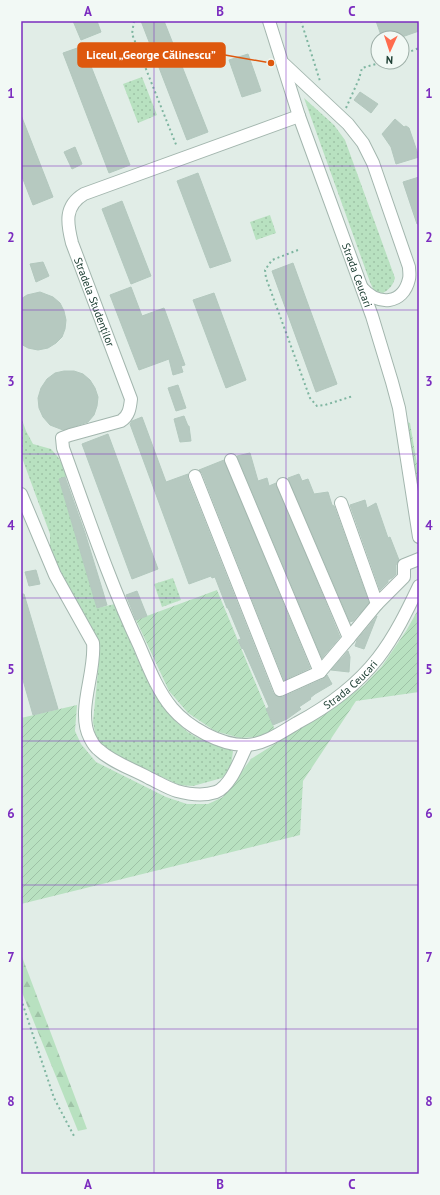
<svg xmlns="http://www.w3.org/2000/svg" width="440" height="1195" font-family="'PT Sans',sans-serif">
	<defs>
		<pattern id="grass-dots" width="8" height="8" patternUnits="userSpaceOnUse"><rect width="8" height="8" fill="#b8e1c0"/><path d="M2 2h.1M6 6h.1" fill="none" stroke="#9ec2a6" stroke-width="1.8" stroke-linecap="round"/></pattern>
		<pattern id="forest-firs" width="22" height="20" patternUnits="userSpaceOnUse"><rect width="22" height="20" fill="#b8e1c0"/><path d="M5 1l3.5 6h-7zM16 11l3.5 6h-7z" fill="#9ec2a6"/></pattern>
		<pattern id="garden-furrows" width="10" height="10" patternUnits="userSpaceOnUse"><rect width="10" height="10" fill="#b8e1c0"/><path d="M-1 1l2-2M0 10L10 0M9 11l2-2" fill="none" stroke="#9ec2a6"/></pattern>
	</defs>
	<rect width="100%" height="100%" fill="#e1ede7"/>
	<path fill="url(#grass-dots)" d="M142,77l15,38 -19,8 -15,-39z
		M304,98l30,27 11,15 50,138c-2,7 -5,11 -12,15l-9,-2 -4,-9z
		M270,215l6,18 -20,7 -6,-18z
		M21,417l5,14 7,13 18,5 7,8 11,19 -10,3 38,129 18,-4c17,39 34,96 68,124 14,13 33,15 50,23l-2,15 -9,12 -29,8 -14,-1 -76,-36 -7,-11 -3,-16 7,-72 -50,-98v-18l-29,-79z
		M173,578l8,22 -19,7 -8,-23z"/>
	<path fill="url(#forest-firs)" d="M21,954l66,175 -9,2 -57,-141z"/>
	<path fill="url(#garden-furrows)" d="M407,422l3,1 9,53v20z
		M217,590l58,140 -18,7 -17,1 -25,-7 -27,-18 -19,-22 -33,-71z
		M419,608v84l-63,9 -53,80 -3,54 -279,69v-186l56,-13 -2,26 6,13 15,18 70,35 21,7h21l15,-7 28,-38 91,-57 22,-17 18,-19 24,-35z"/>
	<path fill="#b6c9c0" stroke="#b3c8be" d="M73,21h24l4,11 -20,8z
		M141,21h23l44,111 -21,8z
		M376,21h43v10l-20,7h-17z
		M83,46l47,119 -21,8 -46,-120z
		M248,54l13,37 -19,6 -13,-37z
		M360,92l18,12 -7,9 -17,-13z
		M21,115l32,82 -20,8 -12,-31z
		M395,119l9,8 2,-1 3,2 10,29 -23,7 -5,-17 -9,-13z
		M75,147l7,17 -10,5 -8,-17z
		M198,173l33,88 -21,7 -33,-87z
		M419,177v47h-2l-14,-42z
		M122,201l29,75 -20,8 -29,-75z
		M43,262l6,14 -13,6 -6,-18z
		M293,263l44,121 -21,8 -44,-121z
		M131,287l11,29 22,-8 21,57 -4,1 2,6 -10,3 -4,-16 -30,11 -29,-75z
		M40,292l13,5 7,6 4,8 2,9 -1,9 -3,8 -6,6 -8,5 -10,2 -10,-2 -7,-4v-45l6,-4z
		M214,293l32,87 -20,8 -33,-88z
		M64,371h10l9,3 7,6 5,8 3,9 -1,9 -3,9 -6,7 -25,8 -13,-5 -7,-8 -4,-9 -1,-10 3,-10 6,-9 8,-6z
		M178,385l8,23 -10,3 -8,-23z
		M184,416l4,10h1l2,15 -11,1 -6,-23z
		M142,417l24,65 22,-8v5l85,214 6,4h4l40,-18 4,-4 5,9 -17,10 -5,4 1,1 -12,8 2,2 -14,10 -14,6 -7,-16 3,-2 -26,-59 -1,1 -4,-9 3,-1 -13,-31h-1l-12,-31 -3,1 -1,-2 -22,8 -59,-160 2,-3z
		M108,434l50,135 -26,10 -50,-135z
		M250,453l8,28 9,-3 2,8 7,-3 64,154 -18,21 -85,-202z
		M224,460l86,208 -26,12 -82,-207 -3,-3z
		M299,474l3,7 6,-2 6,15 14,-2 4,13 2,1 35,97 -16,18 -3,1 -62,-144z
		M65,477l20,56 22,72 -10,3 -38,-129z
		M365,500l2,8 9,-5 12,35 2,-1 9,23 -3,5v9l-4,4 -4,2v2l-8,8 -30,-85z
		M36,570l4,14 -11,2 -4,-14z
		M137,591l10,25 -11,4 -10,-25z
		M21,594h3l34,115 -25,6 -12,-42z
		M377,616l-13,33 -9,-3 2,-6z
		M348,651l2,6 -1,15 -18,-2z"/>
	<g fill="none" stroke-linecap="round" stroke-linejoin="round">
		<g stroke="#a3b6ae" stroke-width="14">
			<g id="minor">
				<path id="s1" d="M269,21l30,95 73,200 20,66 7,26 20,129"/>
				<path d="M284,64l64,60 15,19 10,20 36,104c0,4 1,8 0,12 -6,26 -31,27 -47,9"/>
				<path id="s2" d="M299,116l-215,78c-20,12 -17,29 -12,49l59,156c-1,9 -2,17 -10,22l-51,14 -8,3 1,10c24,66 46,133 76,197 9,21 18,45 33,63 16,19 49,38 75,37 18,-1 35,-13 50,-22 30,-16 60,-38 81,-65 17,-22 29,-47 41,-72"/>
				<path d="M231,460l89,212 29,-34"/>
				<path d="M195,476l85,214 40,-18"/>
				<path d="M283,484l66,154 28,-34"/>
				<path d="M21,494l34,81 38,68c3,30 -17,68 -3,95 2,4 6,10 9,12 14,13 34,19 50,28 9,4 18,10 28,13 11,3 27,5 39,1 15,-6 24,-33 31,-47"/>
				<path d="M341,503l36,101 27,-27v-12l15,-6"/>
			</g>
		</g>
		<path stroke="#7eb5a0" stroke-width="2" stroke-dasharray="2 3" stroke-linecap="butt" d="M134,21l-2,13 45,113
			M301,21l19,60
			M402,55l17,-7
			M346,108l13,-29 3,-11 21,-6
			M298,250l-26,10 -7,10 1,8 44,120 7,8 8,-1 28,-9
			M21,999l33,99 20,38"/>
		<use href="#minor" stroke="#fff" stroke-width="12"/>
	</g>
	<path fill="none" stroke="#7b2cbf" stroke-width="1" stroke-opacity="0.55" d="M154,21v1153M286,21v1153M21,166h398M21,310h398M21,454h398M21,598h398M21,741h398M21,885h398M21,1029h398"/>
	<g text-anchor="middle" stroke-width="3.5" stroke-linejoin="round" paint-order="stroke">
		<g font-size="11" fill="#1f4035" stroke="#f2f9f5">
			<text dy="4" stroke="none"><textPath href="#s1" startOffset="269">Strada Ceucari</textPath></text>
			<text dy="4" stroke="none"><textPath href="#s2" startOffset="347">Stradela Studenților</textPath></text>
			<text dy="4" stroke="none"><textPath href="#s2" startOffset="1037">Strada Ceucari</textPath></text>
		</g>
	</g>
	<path fill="none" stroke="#de580e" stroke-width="1.5" d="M271 63L225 55"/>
	<circle fill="#de580e" stroke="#f2f9f5" stroke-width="1.5" cx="271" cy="63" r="4"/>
	<rect fill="#de580e" stroke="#de580e" stroke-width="1.5" x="78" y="43" width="147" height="24" rx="4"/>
	<g font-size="12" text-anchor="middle" font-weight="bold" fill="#fff">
		<text x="151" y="59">Liceul „George Călinescu”</text>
	</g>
	<rect width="440" height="1195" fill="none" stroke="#f2f9f5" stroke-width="44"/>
	<g transform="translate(390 50) rotate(183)"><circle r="19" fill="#f2f9f5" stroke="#9eafa8"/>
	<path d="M0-3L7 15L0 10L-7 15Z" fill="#ff6c4e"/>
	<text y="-6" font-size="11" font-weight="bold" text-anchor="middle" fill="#1f4035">N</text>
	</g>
	<rect x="22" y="22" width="396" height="1151" fill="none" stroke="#7b2cbf" stroke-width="1.5"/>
	<g font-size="13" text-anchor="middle" font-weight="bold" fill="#7b2cbf">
		<text x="88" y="16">A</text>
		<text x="220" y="16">B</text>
		<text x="352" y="16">C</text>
		<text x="11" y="98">1</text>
		<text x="429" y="98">1</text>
		<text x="11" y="242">2</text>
		<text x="429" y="242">2</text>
		<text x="11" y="386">3</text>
		<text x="429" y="386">3</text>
		<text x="11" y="530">4</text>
		<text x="429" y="530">4</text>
		<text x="11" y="674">5</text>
		<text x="429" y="674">5</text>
		<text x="11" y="818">6</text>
		<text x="429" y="818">6</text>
		<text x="11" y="962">7</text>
		<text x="429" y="962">7</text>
		<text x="11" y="1106">8</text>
		<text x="429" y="1106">8</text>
		<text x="88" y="1189">A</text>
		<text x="220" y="1189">B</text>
		<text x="352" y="1189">C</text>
	</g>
</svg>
